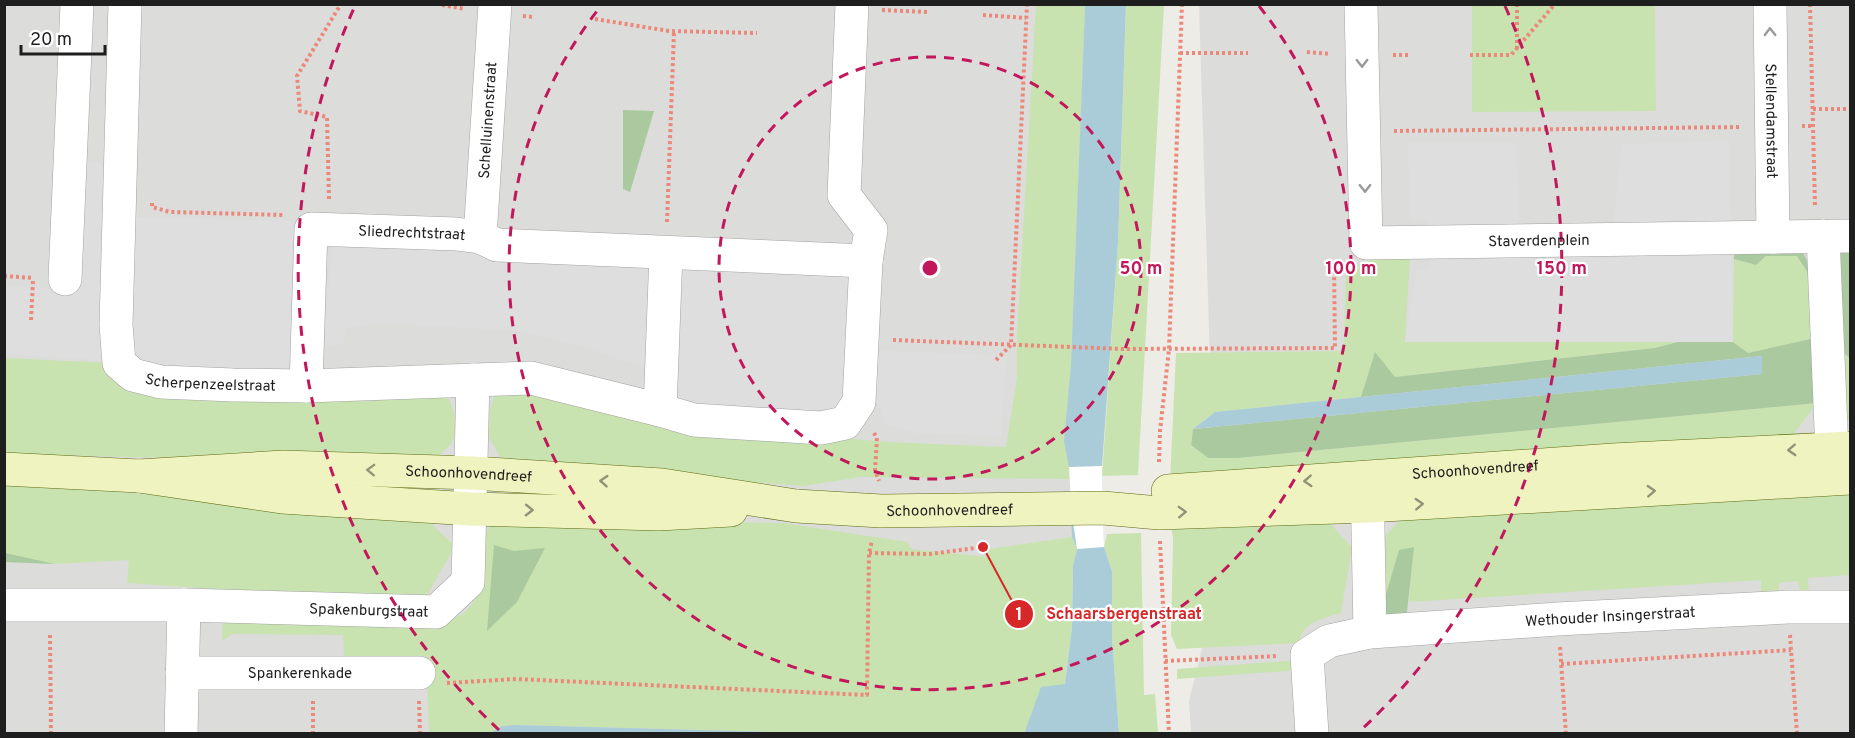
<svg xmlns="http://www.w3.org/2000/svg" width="1855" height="738" font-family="Overpass,sans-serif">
	<rect width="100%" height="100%" fill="#eeece6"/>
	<path fill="#dcdcdb" d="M4,5h1081l-16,462 2,41 6,41 -53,185h-356l-153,-9 -24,9 -486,-1z
		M1199,5h651v728l-659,1 -2,-33 28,-113z"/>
	<path fill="#c8e3b0" d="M1036,5h49l-14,360 -7,76 5,26v12l-208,-2 -58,9 -298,-21 -17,-29 1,-22 7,-24 38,1 253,42 100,9 119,5 11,-69v-42z
		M1126,5h38l-26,470 -36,1 16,-233z
		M1472,5h183l1,106 -184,1z
		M1766,256h31l13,20v63l-62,14 -15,-11 1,-83 22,6z
		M1410,257l-5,85h273l-23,6 -260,29 -20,-24 -14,44 -146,15 -22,17 -2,16 17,13h29l580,-55 -26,35 -621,44 6,-129 168,-2 2,-82 26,-9z
		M1841,351l9,7v64l-8,-9z
		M5,358l107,5 312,27 25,9 9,25 -7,20 -20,20 -426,-10z
		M1850,485v90l-42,3 1,20h-7l-4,-17 -19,2v14l-18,1v-18l-352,22 4,-55 -31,61 -2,-67 27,-28z
		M5,486l60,2 358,28 32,30 -31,55h-33l-264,-18 2,-23 -74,4 -50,-2z
		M1324,517l28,30 -11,66c-16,5 -42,10 -41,30l-123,6 -6,-14 2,-96 -3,-21z
		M499,519l285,4 123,19 5,7 75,8 1,-8 84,-12 5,12 -4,16 -1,62 -7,57 -38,43 -3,6h-211l-298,-8 -13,1 -11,7h-62l-3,-77 -82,1 -1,-22 -111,-1 -10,7 1,-26 220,9 20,-10 13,-15 -2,-58z
		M1141,533l3,162 11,-1 3,39h-39l-7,-95v-67l-8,-24 3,-13z
		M1299,660l2,10 -124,9v-10z"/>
	<path fill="#aac99e" d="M623,110l31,1 -24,81 -7,-3z
		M1837,248h13v110l-9,-7z
		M1802,251l15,28v124l-580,55h-29l-17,-13 2,-16 569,-55v-18l-401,41 14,-45 20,25 260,-29 23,-6h55l15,11 62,-14v-63l-13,-20h-31l-10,9 -22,-6v-7z
		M494,545l20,6 31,-3 -28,54 -30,29z
		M1414,547l-8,74 -16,2 -8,-15 17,-58z
		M5,553l50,11 -50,-2z"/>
	<path fill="#dedede" d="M1729,140l4,202h-328l11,-72 14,-2 -1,-47 -19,-1 -2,-78 108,1 3,85 95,-2 7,-82z
		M79,162l32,2 -9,196 -97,-6 -1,-68 74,4z
		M135,217l160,4 3,148 -65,5 -71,-3 -30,-13z
		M333,247l123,2 67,15 72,1 61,-1 -3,107 -63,-22 -70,-18 -141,-8 -32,5 -4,17h-21z
		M676,265l176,9 1,124 -26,19 -154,-10z
		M873,350l133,6 -5,80 -81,-2 -35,-9 -13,-42z"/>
	<path fill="#aaccd8" d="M1085,5h41l-8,238 -16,223 2,81 8,24v67l7,95 -95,1 17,-47 24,-3 7,-57 1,-62 4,-16 -5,-12 -3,-70 -5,-26 7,-76z
		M1762,356v18l-569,55 22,-17z
		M515,725l298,8h-322l11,-7z"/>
	<path fill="#fff" d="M1102,466l2,81 -27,2 -6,-41 -2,-41z"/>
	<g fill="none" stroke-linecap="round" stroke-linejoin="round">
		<g stroke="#a2a2a2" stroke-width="34">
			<g id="street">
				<path id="s1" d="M125,4l-9,321 3,38 14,12 28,7 72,3 73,1 225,-8 129,32 34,10 127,8 24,-5 14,-21 7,-141 5,-31 -27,-35 8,-191"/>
				<path id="s2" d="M1361,4l5,239 484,-7"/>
				<path id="s3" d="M1770,4l3,233"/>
				<path d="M1823,236l10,241"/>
				<path id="s4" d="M480,237l15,-233"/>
				<path d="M65,279l12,-275"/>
				<path id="s5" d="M306,386l5,-157 145,5 24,3 17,8 369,16"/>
				<path d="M660,410l6,-157"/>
				<path d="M1367,478l3,154"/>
				<path d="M4,605h180"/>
				<path id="s6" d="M182,673h237"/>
				<path id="s7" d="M181,734l3,-129 252,7 32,-30 5,-202"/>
				<path id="s8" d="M1312,734l-5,-79 22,-14 41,-9 188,-13 230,-12h62"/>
			</g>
		</g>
		<g stroke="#5e6b10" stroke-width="34">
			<g id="secondary">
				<path d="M4,469l135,7 143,21 189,12 188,5 72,-4"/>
				<path id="s9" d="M139,476l144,-9 189,6 190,12 134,21 85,5 222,-3 56,5 209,-7 482,-28"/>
				<path id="s10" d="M1168,491l445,-31 237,-12"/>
			</g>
		</g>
		<path stroke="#ec8879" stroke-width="4" stroke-dasharray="3 3" stroke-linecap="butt" d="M1517,4v44l38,-44
			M1810,4l5,202
			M442,5l23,4
			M882,10l47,2
			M983,15l43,3
			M523,16l10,1
			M595,19l74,12 88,2
			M1307,52l24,2
			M1180,53h68
			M1393,55h17
			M1470,55h41l6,-7
			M1813,109h37
			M1802,126h12
			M1394,131l347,-4
			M329,199l-2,-82 -27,-6 -3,-35 44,-72
			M152,203v4l18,5 114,3
			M667,222l7,-191
			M4,276l30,2
			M31,320l2,-39
			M893,340l230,9 212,-1 -1,-85 9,-1
			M996,360l15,-15 16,-341
			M874,433l3,5 -2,32 4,11
			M1159,462l1,-31 9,-82 13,-345
			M1160,541l9,193
			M869,553l61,1 53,-7
			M50,635l1,99
			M1790,635l7,99
			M1560,647l6,87
			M1165,661l113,-5
			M1561,664l230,-14
			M447,683l69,-4 351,16 2,-142 3,-12
			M419,701l1,33
			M313,734v-33"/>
		<use href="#street" stroke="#fff" stroke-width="33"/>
		<use href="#secondary" stroke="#eff3bf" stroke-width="33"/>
	</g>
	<defs><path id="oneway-chevron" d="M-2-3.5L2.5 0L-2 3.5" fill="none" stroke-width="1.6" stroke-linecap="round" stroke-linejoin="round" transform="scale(1.5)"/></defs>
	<g stroke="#9a9a9a">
		<use href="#oneway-chevron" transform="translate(1770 32) rotate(-91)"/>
		<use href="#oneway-chevron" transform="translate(1362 63) rotate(89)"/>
		<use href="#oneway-chevron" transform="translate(1365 188) rotate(89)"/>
	</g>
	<g stroke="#919377">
		<use href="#oneway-chevron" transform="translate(1792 450) rotate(177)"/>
		<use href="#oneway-chevron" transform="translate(371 470) rotate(-178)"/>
		<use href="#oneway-chevron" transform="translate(604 481) rotate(-176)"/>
		<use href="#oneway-chevron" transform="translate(1308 481) rotate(176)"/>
		<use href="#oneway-chevron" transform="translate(1651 491) rotate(-3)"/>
		<use href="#oneway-chevron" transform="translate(1419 504) rotate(-3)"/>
		<use href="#oneway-chevron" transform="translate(529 510) rotate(1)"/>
		<use href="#oneway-chevron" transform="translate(1182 512) rotate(-2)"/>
	</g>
	<g fill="none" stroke="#c2185b" stroke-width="3" stroke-dasharray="10 8">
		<circle cx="930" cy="268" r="211"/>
		<path d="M1259 6A421 421 0 1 1 601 6"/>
		<path d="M499 730A632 632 0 0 1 355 6M1505 6A632 632 0 0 1 1361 730"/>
	</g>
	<g text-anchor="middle" stroke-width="4.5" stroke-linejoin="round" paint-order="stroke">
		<g font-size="15" fill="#1e1e1e" stroke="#fff">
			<text dy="5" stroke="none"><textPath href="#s4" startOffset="117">Schelluinenstraat</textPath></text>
			<text dy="5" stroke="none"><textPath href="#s3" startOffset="117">Stellendamstraat</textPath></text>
			<text dy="5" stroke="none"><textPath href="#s5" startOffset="258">Sliedrechtstraat</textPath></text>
			<text dy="5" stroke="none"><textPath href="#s2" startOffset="412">Staverdenplein</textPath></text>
			<text dy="5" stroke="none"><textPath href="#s1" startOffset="456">Scherpenzeelstraat</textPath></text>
			<text dy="5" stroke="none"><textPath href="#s10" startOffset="308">Schoonhovendreef</textPath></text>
			<text dy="5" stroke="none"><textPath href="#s9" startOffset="330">Schoonhovendreef</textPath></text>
			<text dy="5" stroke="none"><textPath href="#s9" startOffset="813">Schoonhovendreef</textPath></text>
			<text dy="5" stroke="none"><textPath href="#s7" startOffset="314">Spakenburgstraat</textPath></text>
			<text dy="5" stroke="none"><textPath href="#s8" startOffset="388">Wethouder Insingerstraat</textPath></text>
			<text dy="5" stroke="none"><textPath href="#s6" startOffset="118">Spankerenkade</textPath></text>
		</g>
	</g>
	<circle cx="930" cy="268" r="9" fill="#c2185b" stroke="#fff" stroke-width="3"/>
	<g font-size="18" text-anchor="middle" font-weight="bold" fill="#c2185b" stroke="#fff" stroke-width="4.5" stroke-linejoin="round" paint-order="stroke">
		<text x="1141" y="274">50 m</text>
		<text x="1351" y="274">100 m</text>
		<text x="1562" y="274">150 m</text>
	</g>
	<path fill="none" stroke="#d62828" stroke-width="2" d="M983 547L1019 614"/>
	<g fill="#d62828" stroke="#fff" stroke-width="2">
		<circle cx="983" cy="547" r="6"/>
		<circle cx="1019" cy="614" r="15"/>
	</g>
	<g font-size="18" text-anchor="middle" font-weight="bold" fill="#fff">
		<text x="1019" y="620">1</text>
	</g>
	<g font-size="16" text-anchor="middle" font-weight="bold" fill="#d62828" stroke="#fff" stroke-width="4.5" stroke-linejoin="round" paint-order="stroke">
		<text x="1124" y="619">Schaarsbergenstraat</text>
	</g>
	<rect width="1855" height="738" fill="none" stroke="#1e1e1e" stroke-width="12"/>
	<path d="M21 45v9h84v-9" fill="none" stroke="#1e1e1e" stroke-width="3"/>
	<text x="30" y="45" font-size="18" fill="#1e1e1e" stroke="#ffffff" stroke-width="4.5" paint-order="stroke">20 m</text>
</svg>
